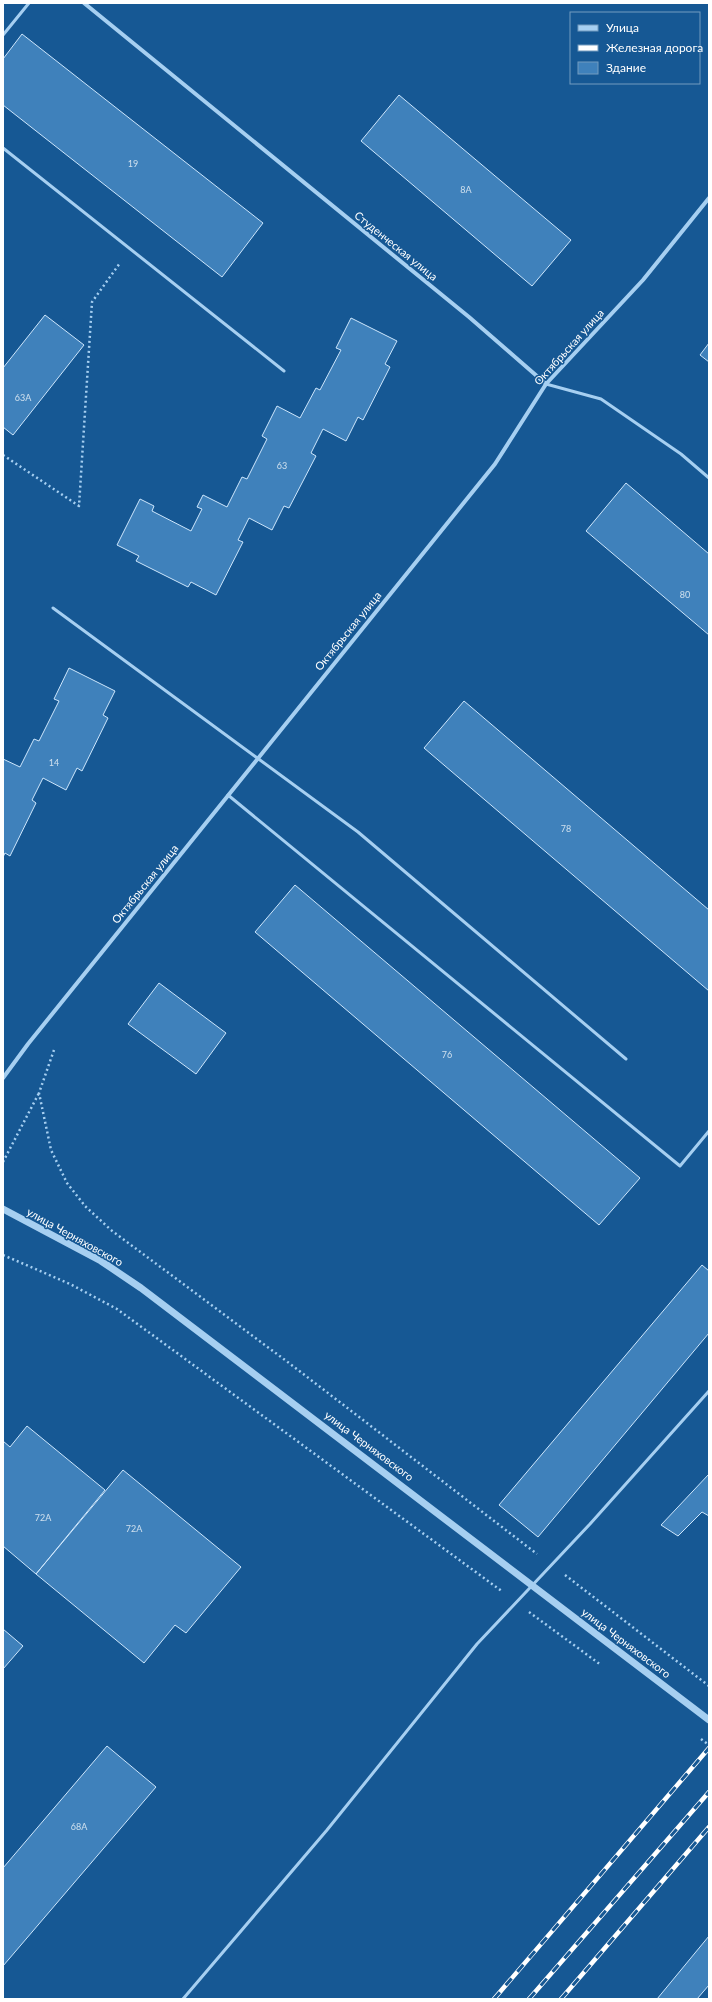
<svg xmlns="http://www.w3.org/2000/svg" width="712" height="2002" font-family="Lato,sans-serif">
	<rect width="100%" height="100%" fill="#165894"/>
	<path fill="#3f81bb" stroke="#cde6fc" d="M22,34l241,189 -41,54 -219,-172v-46z
		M399,95l172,145 -39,46 -171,-145z
		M45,315l39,30 -71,90 -10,-8v-59z
		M351,318l46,23 -12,23 5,3 -27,53 -5,-3 -12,24 -23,-12 -12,24 5,3 -27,52 -5,-2 -12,24 -23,-12 -11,22 5,2 -27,53 -25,-13 -3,5 -52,-26 3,-5 -22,-11 23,-46 14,7 -2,5 39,20 11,-22 -5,-2 6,-12 24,12 15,-30 5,2 20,-40 -5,-3 15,-30 23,12 16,-30 4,2 21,-40 -5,-2z
		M709,343v19l-9,-7z
		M626,483l83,71v81l-123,-104z
		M69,668l46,23 -12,24 5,3 -26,53 -5,-3 -11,22 -23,-12 -11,22 4,3 -26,53 -5,-3 -2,4v-98l17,8 14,-28 5,2 20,-40 -5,-2z
		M464,701l245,209v81l-285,-243z
		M295,885l345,293 -41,47 -344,-293z
		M159,983l67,50 -30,41 -68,-50z
		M702,1265l7,6v62l-171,204 -39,-32z
		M27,1426l78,64 -69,84 -33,-28v-105l7,6z
		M123,1470l118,97 -55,66 -11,-8 -31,38 -108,-89z
		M709,1474v42l-7,-4 -24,24 -17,-11z
		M3,1629l20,17 -20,23z
		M107,1746l49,41 -153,179v-98z
		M709,1936v49l-12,14h-40z"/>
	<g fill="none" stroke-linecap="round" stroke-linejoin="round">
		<path stroke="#a6cff1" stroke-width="2.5" stroke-dasharray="2 3" stroke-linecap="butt" d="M3,455l76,51 13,-204 28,-39
			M54,1050l-15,43 12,57 16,33 18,23 26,24 178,133 248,191
			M3,1162l36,-69
			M3,1255l67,29 47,25 386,283
			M565,1575l144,111
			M529,1612l72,53
			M701,1739l8,6"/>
		<path stroke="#a6cff1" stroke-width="3" d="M3,35l26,-32
			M3,148l281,223
			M546,384l55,15 80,55 28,24
			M53,608l305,224 268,227
			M228,795l452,371 29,-35
			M183,1999l144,-169 150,-186 113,-120 119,-133"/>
		<path stroke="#a6cff1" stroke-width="4" d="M84,3l385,314 77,67
			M3,1078l25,-34 467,-580 51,-80 97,-104 66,-82"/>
		<path stroke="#a6cff1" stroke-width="7" d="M3,1209l98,52 40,27 568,432"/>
		<g stroke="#fff" stroke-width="4.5">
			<path id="rail" d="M494,1999l215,-251
				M529,1999l180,-207
				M561,1999l148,-172"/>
		</g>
		<use href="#rail" stroke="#165894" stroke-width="3" stroke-dasharray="9" stroke-linecap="butt"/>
	</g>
	<g text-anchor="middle" stroke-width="3" stroke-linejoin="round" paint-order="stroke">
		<g font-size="9" fill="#cfe0ee">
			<text x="133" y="167">19</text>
			<text x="466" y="193">8А</text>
			<text x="23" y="401">63А</text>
			<text x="282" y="469">63</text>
			<text x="685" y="598">80</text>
			<text x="54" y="766">14</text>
			<text x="566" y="832">78</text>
			<text x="447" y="1058">76</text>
			<text x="43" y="1521">72А</text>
			<text x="134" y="1532">72А</text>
			<text x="79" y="1830">68А</text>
		</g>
		<g font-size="11" fill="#fff" stroke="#165894">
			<text transform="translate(396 246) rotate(39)" y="4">Студенческая улица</text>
			<text transform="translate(569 347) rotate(-48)" y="4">Октябрьская улица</text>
			<text transform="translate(348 631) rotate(-51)" y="4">Октябрьская улица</text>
			<text transform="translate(145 884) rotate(-51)" y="4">Октябрьская улица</text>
			<text transform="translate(75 1237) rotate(29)" y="4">улица Черняховского</text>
			<text transform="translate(369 1446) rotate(37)" y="4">улица Черняховского</text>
			<text transform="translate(626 1643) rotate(37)" y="4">улица Черняховского</text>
		</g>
	</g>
	<rect width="712" height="2002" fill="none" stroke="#ffffff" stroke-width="8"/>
	<rect x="570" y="12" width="130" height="72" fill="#165894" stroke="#739bbf"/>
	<rect x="578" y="25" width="20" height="6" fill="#a6cff1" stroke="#739bbf"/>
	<text x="606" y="32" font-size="12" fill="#ffffff">Улица</text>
	<rect x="578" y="45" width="20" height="6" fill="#ffffff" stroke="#739bbf"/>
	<text x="606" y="52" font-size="12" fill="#ffffff">Железная дорога</text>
	<rect x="578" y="62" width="20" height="12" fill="#3f81bb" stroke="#739bbf"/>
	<text x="606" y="72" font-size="12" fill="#ffffff">Здание</text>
</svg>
